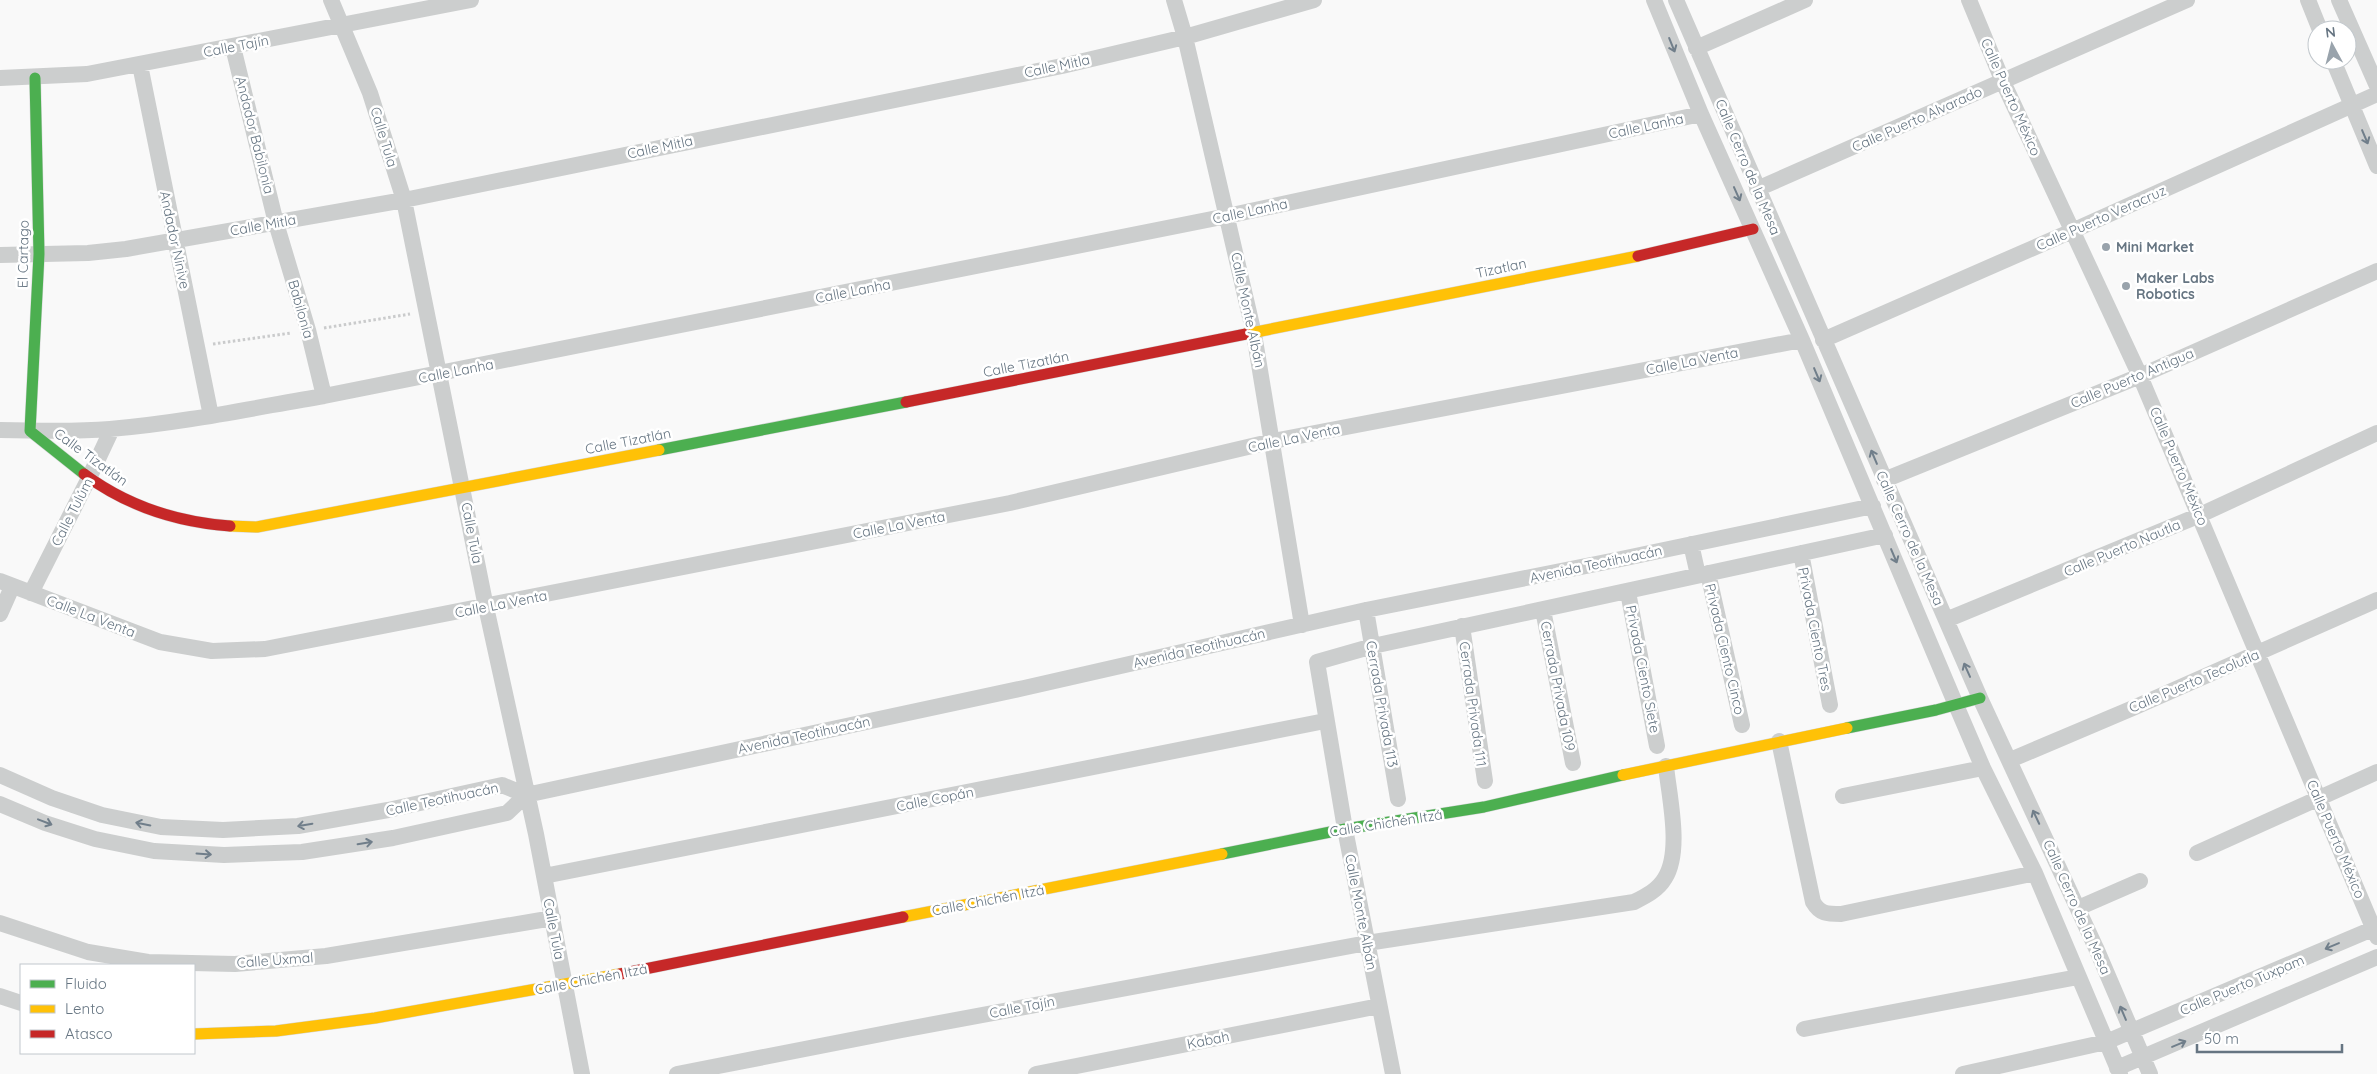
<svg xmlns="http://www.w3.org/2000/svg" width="2377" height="1074" font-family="Quicksand,sans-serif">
	<rect width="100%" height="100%" fill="#f9f9f9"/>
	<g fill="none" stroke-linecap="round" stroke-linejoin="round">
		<g stroke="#d6d7d8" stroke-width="12">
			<path id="fast" d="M35,78l4,176 -9,177 54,43
				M659,450l247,-48
				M1847,728l89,-18 44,-12
				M1222,854l123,-25 139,-22 139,-32"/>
		</g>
		<g stroke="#d6d7d8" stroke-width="12">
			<path id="slow" d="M1246,334l392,-78
				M230,526l27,1 402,-77
				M1623,775l224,-47
				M903,917l319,-63
				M194,1034l82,-3 99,-13 245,-44"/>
		</g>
		<g stroke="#d6d7d8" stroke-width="12">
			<path id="jam" d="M1638,256l115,-27
				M906,402l340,-68
				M84,474c43,32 92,48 146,52
				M620,974l283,-57"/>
		</g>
		<path stroke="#cacbcc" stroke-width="3" stroke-dasharray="2.5 2.5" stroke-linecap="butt" d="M324,328l86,-14
			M213,344l78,-11"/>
		<path stroke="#cccece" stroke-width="16" d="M331,0l39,93 34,107 82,407 50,227 46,240
			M1174,0l11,37 69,297 48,291
			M1654,0l47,114 101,226 154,365 27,63 52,105 85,201
			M1676,0l304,698 116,250 54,126
			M1969,0l34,82 137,294 237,561
			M2308,0l12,30
			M2339,0l38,86
			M233,47l43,176 32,107 16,66
			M1696,48l109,-48
			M2333,60l44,106
			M140,65l71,351
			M0,78l87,-4 384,-74
			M1757,189l430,-189
			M0,255l88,-2 38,-4 278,-49 658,-134 123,-29 129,-37
			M1823,340l249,-109 305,-137
			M0,430c37,1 74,2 110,-1 72,-6 143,-21 214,-33l903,-180 474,-102
			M1884,480l256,-104 237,-105
			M1691,544l7,31
			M1801,553l29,152
			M1708,573l34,152
			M0,581l160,61 52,9 53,-2 745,-146 263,-62 529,-101
			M1628,592l29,154
			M31,593l58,-115 23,-49
			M1366,610l32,189
			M1543,610l30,153
			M0,614l12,-27
			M1946,620l254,-105 177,-82
			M1462,626l23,155
			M1779,741l34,161c7,12 14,12 28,12l194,-41
			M2010,760l123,-52 244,-108
			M0,775l52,23 50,17 59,12 62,3 75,-4 90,-16 114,-25 24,10
			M526,795l498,-107 342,-78 255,-51 252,-53
			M1843,796l140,-28
			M0,804l45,19 50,16 59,12 70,4 78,-3 91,-14 114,-25 19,-18
			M2197,853l180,-81
			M544,876l781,-155
			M2078,908l62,-27
			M0,923l88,29 60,10 87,2 91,-8 227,-38
			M0,996l21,7
			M1804,1029l274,-52
			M2117,1068l260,-111
			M677,1074l225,-44 465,-87 267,-41c12,-6 24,-12 31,-24 17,-27 4,-82 1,-112
			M1036,1074l343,-68
			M1393,1074l-48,-245 -28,-167 56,-16 512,-111
			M1963,1074l143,-32 271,-115"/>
		<use href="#fast" stroke="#4caf50" stroke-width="11"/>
		<use href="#slow" stroke="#ffc107" stroke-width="11"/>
		<use href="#jam" stroke="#c62828" stroke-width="11"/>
	</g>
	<defs><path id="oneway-shaft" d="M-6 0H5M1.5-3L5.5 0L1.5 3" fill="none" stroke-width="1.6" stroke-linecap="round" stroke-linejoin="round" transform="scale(1.25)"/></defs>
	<g stroke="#707e8a">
		<use href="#oneway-shaft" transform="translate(1672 45) rotate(68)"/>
		<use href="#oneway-shaft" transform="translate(2365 137) rotate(67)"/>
		<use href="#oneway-shaft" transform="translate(1737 194) rotate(66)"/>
		<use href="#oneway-shaft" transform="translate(1817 375) rotate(67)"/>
		<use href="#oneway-shaft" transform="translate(1874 457) rotate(-113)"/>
		<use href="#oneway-shaft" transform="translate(1894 556) rotate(67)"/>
		<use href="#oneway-shaft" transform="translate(1967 670) rotate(-114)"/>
		<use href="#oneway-shaft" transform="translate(2036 817) rotate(-115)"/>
		<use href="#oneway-shaft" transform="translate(45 822) rotate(21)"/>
		<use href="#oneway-shaft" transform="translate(143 824) rotate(-169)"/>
		<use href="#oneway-shaft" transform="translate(305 825) rotate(170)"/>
		<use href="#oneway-shaft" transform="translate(365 843) rotate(-9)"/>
		<use href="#oneway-shaft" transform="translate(204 854) rotate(4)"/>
		<use href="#oneway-shaft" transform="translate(2332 946) rotate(157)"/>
		<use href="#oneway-shaft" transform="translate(2123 1013) rotate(-113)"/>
		<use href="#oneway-shaft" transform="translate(2179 1044) rotate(-23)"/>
	</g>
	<g fill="#99a3ac" stroke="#fff" stroke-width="2">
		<circle cx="2106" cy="247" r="5"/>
		<circle cx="2126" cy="286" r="5"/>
	</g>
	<g text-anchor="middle" stroke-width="5" stroke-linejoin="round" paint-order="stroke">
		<g font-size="14" fill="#667582" stroke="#fff">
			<text transform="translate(236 46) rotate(-11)" y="5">Calle Tajín</text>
			<text transform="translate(1057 66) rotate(-12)" y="5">Calle Mitla</text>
			<text transform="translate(2011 97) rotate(66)" y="5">Calle Puerto México</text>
			<text transform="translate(1917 119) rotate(-24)" y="5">Calle Puerto Alvarado</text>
			<text transform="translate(1646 126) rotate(-12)" y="5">Calle Lanha</text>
			<text transform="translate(255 135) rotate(76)" y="5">Andador Babilonia</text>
			<text transform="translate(384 137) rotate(73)" y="5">Calle Tula</text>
			<text transform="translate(660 147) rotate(-12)" y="5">Calle Mitla</text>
			<text transform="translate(1748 167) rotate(67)" y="5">Calle Cerro de la Mesa</text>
			<text transform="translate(1250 211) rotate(-12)" y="5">Calle Lanha</text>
			<text transform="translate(2101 218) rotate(-24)" y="5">Calle Puerto Veracruz</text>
			<text transform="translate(263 225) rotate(-10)" y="5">Calle Mitla</text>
			<text transform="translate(175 240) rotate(78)" y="5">Andador Ninive</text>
			<text transform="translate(23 254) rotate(-89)" y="5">El Cartago</text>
			<text transform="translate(1501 268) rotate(-12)" y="5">Tizatlan</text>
			<text transform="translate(853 291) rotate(-11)" y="5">Calle Lanha</text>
			<text transform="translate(301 309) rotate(74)" y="5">Babilonia</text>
			<text transform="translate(1248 310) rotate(78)" y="5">Calle Monte Albán</text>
			<text transform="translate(1692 361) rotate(-11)" y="5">Calle La Venta</text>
			<text transform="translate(1026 364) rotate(-11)" y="5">Calle Tizatlán</text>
			<text transform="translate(456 371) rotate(-11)" y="5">Calle Lanha</text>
			<text transform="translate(2132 378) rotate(-23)" y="5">Calle Puerto Antigua</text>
			<text transform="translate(1294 438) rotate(-12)" y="5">Calle La Venta</text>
			<text transform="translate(628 441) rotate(-11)" y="5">Calle Tizatlán</text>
			<text transform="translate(91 457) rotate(36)" y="5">Calle Tizatlán</text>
			<text transform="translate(2179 466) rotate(67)" y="5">Calle Puerto México</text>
			<text transform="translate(72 512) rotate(-63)" y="5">Calle Tulúm</text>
			<text transform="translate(899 525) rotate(-11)" y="5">Calle La Venta</text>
			<text transform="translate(472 533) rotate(79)" y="5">Calle Tula</text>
			<text transform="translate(1910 538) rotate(66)" y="5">Calle Cerro de la Mesa</text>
			<text transform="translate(2122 548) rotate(-23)" y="5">Calle Puerto Nautla</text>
			<text transform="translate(1596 564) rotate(-12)" y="5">Avenida Teotihuacán</text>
			<text transform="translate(501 604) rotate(-11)" y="5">Calle La Venta</text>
			<text transform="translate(91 616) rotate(21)" y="5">Calle La Venta</text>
			<text transform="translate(1815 629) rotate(79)" y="5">Privada Ciento Tres</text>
			<text transform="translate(1199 648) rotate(-13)" y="5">Avenida Teotihuacán</text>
			<text transform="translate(1725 649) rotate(77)" y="5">Privada Ciento Cinco</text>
			<text transform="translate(1643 669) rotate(79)" y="5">Privada Ciento Siete</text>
			<text transform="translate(2194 681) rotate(-23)" y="5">Calle Puerto Tecolutla</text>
			<text transform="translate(1558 686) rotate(79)" y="5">Cerrada Privada 109</text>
			<text transform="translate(1382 704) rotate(80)" y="5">Cerrada Privada 113</text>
			<text transform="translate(1473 704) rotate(82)" y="5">Cerrada Privada 111</text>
			<text transform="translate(804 735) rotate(-12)" y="5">Avenida Teotihuacán</text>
			<text transform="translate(442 799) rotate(-12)" y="5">Calle Teotihuacán</text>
			<text transform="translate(935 799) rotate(-11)" y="5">Calle Copán</text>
			<text transform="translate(1386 823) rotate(-9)" y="5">Calle Chichén Itzá</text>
			<text transform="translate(2336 839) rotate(67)" y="5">Calle Puerto México</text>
			<text transform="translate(988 900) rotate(-11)" y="5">Calle Chichén Itzá</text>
			<text transform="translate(2077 907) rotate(66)" y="5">Calle Cerro de la Mesa</text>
			<text transform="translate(1361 912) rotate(79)" y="5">Calle Monte Albán</text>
			<text transform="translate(554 929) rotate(79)" y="5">Calle Tula</text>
			<text transform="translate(275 960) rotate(-4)" y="5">Calle Uxmal</text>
			<text transform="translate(591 979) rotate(-11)" y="5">Calle Chichén Itzá</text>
			<text transform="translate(2242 985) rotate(-23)" y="5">Calle Puerto Tuxpam</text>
			<text transform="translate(1022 1007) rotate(-11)" y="5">Calle Tajín</text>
			<text transform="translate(1208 1040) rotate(-11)" y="5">Kabah</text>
		</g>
		<g font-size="14" font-weight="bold" fill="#667582" stroke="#fff" text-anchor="start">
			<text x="2116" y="252">Mini Market</text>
			<text x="2136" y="283">Maker Labs<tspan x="2136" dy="16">Robotics</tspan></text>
		</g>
	</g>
	<rect x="20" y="964" width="175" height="90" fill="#ffffff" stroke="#c2c8cd"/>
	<rect x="30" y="980" width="25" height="8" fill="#4caf50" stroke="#c2c8cd"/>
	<text x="65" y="989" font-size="15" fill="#667582">Fluido</text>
	<rect x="30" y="1005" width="25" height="8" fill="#ffc107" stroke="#c2c8cd"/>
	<text x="65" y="1014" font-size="15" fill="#667582">Lento</text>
	<rect x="30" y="1030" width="25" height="8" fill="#c62828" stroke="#c2c8cd"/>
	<text x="65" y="1039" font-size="15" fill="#667582">Atasco</text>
	<g transform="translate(2332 45) rotate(353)"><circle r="24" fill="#ffffff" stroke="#c2c8cd"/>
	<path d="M0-4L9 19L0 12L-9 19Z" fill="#99a3ac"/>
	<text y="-8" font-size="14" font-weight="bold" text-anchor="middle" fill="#667582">N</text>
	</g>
	<path d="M2197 1044v8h145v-8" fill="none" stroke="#667582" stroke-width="2.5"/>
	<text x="2204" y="1044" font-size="15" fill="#667582" stroke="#ffffff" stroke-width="4" paint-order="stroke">50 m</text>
</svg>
